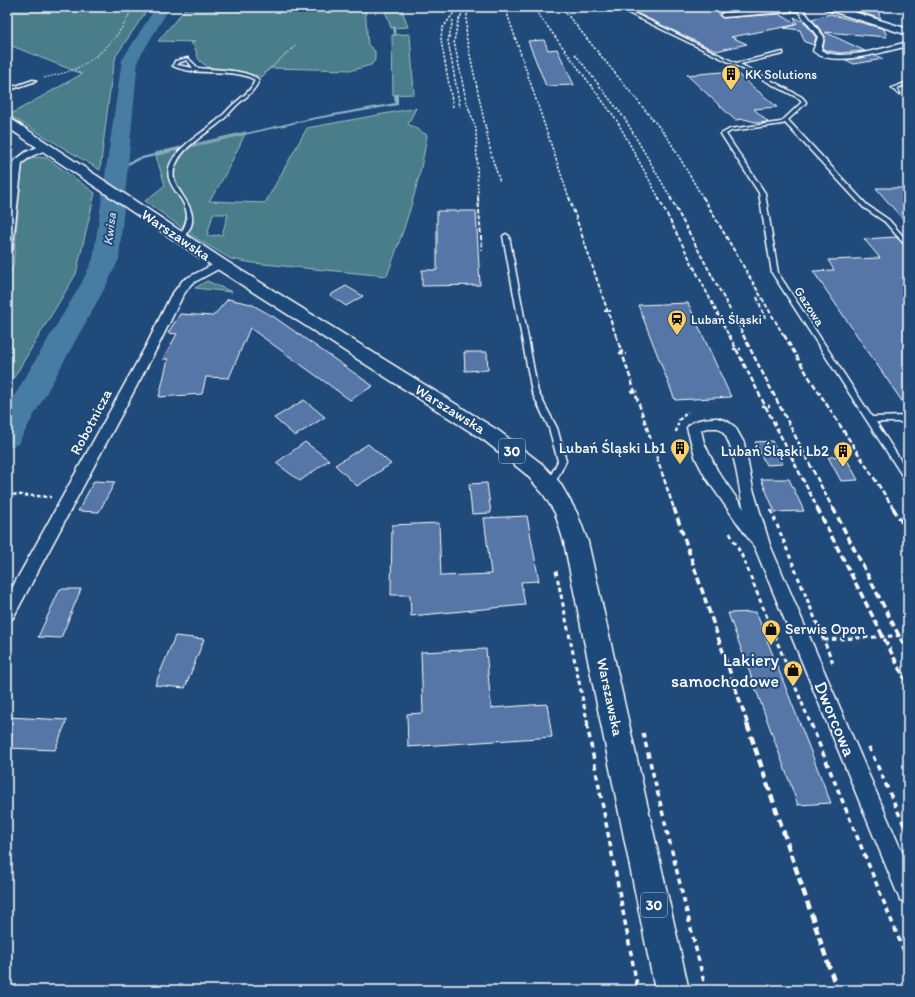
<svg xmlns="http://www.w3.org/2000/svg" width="915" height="997" font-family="Itim,sans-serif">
	<rect width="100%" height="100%" fill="#1f4a7a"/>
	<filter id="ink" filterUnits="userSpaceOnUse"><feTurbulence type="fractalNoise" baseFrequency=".025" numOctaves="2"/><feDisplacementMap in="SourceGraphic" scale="8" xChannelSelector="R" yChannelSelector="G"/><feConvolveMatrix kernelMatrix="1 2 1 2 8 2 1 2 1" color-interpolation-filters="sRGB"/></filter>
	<g filter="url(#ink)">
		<path fill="#4a7d8a" stroke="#a4bec4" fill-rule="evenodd" d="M7,7h142l-33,49 -4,17 -12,97 -91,-55 73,-41 -75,-30z
			M187,7h178l3,38 7,6v9l-4,5 -18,5 -83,-2 -8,9c-19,-6 -45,-1 -61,-15 -5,-5 -4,-14 -10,-19l4,-1 -37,-1z
			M384,7h17l7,20 -17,1z
			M410,34l4,60 -21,1 -1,-60z
			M416,108l-8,16 19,11c-7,49 -23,95 -40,141l-134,-13 -22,-4 -32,-19 -54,-39 20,-16 -10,-32 91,-21c-12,24 -22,48 -37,69l56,2 42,-75zM213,214h15l-6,21 -15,1z
			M7,134l5,15 -5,47z
			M36,157l11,1 48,35 -19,81 -69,115v-112l6,-10 9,-101 5,-6z
			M207,281l25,11 -37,-4z"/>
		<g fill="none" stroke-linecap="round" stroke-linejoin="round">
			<path fill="#90b1c7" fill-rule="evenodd" d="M394,26l1,1 1,8 -1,1 -1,-1 -1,-8z
				M396,94l2,1v10l-87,15 -119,27 -2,-1 121,-28 84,-15 -1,-8z
				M183,147h1v2l-45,11 -22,10 -3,-1 23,-11z"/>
			<path fill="#467da2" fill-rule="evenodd" d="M156,7h14l-32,53 -19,199 -12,25 -89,160 -11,4v-40l74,-124 12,-25 29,-199z"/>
		</g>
		<path fill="#5576a7" stroke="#fff" d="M624,7h58l7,3 78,-3 2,1 -46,4 -4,3 4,3 56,-4 18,10 -3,-7 10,5 12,15 -2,8 -9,-3 -5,-12 -16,-2 11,-3 -64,12 16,7 -31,7z
			M864,8l14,4 3,7 -25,-8z
			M830,14l54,15 3,8 -62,-5 40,19 -25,2 -15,-3 -2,-1 2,-13 -13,-17z
			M544,40l4,10 9,-1 17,36 -28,1 -18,-45z
			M875,55l8,4 -29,5 -8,-4z
			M734,71l43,36 -23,2 14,13 -9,1 -15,-4 -9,1 -48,-45z
			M876,188h32v36l-15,-16z
			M437,211h39l4,74 -58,1v-16h15z
			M896,237l12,11v162l-95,-139 21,-1 -6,-10 52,-2 -16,-19z
			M346,286l17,10 -17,10 -16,-11z
			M228,299l23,5 23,13 99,69 -23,14 -100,-72 -21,50 -23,-1 -4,17 -43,3 9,-38h-5l14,-25 -9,-1 12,-19 33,2z
			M688,303l43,94 -56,3 -37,-95z
			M464,352h23l1,18 -23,1z
			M304,400l21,17 -30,19 -21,-18z
			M772,441l11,23 -17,1 -11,-23z
			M305,442l24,18 -29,21 -24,-18z
			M368,444l23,20 -34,22 -22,-21z
			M845,456l13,24 -17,1 -13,-24z
			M761,479h28l15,32 -29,1z
			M94,481l21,1 -16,30 -21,-1z
			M487,483l4,30 -19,1 -3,-30z
			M527,516l12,65 -18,1 4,23 -114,11 -1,-21h-19l1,-70 47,-2 2,53 50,-2 -7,-56z
			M60,589h21l-20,49 -23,-1z
			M756,612l75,191 -33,2 -70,-192z
			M175,636l29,3 -19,49 -30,-3z
			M486,649l5,59 56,-4 5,33 -144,10 -1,-33 16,-1 -2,-61z
			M7,717l60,3 -12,30 -48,-2z"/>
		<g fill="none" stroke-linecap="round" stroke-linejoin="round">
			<g stroke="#fff" stroke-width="3">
				<path id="lane" d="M616,7h5l115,56 47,-11v2l-43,10 62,33 4,5 -1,2 -17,16 79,85 22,15 19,22v5l-2,-1 -21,-24 -22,-15 -78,-84 -3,1 -51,7 -5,3 39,59 13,80 94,144 36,-1v6h-32l32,50v9l-3,-1 -133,-207 -13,-80 -38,-59 9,-5 51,-7 21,-20 -2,-3 -65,-34z
					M188,58l10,10c17,2 48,1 61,12 -4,11 -13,17 -22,25 -6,6 -12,14 -19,19 -15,12 -34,22 -42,40 -12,23 23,38 15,62 -2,4 -6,9 -8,13l-2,1 -3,-2c4,-7 9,-14 9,-23 -1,-19 -25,-30 -17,-50 8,-19 30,-30 45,-43 7,-5 13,-13 20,-19 8,-7 16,-12 20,-23 -22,-13 -60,-3 -82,-14l2,-5zM187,60l6,8 -16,-3 1,-2z
					M33,80l3,1 -29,10v-2z
					M908,82v2l-11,4 3,6h-2l-6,-6z
					M506,234l3,2 29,156 19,36 9,33 -13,26 -3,1 -4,-3 12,-24 -9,-33 -17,-36 -29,-156z"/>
			</g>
			<g stroke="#fff" stroke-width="3">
				<path id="street" d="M801,7l23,30 -3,13c20,13 65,-3 87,-8v4c-23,5 -76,23 -95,5l5,-14 -20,-26 -75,6 -3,-2 3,-2z
					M45,144l4,3 -1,2 -16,7 -10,7 -10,87 -5,3v-42l6,-49 13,-10z
					M220,261l4,1 1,2 -1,2 -33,18 -9,13 -23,47 -146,274 -6,3v-24l140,-253 23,-47 13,-17z
					M717,418l10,3 8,6 9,16 9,46 17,56 138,321v37l-8,-3 -145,-352 -49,-70 -10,-19 -9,-31c5,-9 21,-10 30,-10zM707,428h11c17,9 20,61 26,81l-27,-39 -13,-27 -3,-13z"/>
			</g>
			<g stroke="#fff" stroke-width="3">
				<path id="secondary" d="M823,7h15l70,22v6l-83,-26z"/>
			</g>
			<g stroke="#fff" stroke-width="3">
				<path id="primary" d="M7,118l4,1 215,142 273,170 43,33 18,19 17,30 11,29 101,448h-34l-91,-448 -9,-29 -11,-18 -17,-20 -42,-34 -271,-174 -207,-140z"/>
			</g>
			<path stroke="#fff" stroke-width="1" stroke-dasharray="2 1.5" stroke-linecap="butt" d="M265,73l30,-27
				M44,78c11,-3 23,-5 33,-10 24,-12 47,-36 55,-61"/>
			<path stroke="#fff" stroke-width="2" stroke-dasharray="3 2" stroke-linecap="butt" d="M604,311h7"/>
			<path stroke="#fff" stroke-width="2.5" stroke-dasharray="3.5 2.5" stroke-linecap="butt" d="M733,349h8
				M619,354h7
				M631,392l7,-1
				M762,406h8
				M676,432l3,-12 9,-8
				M7,494l44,3"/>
			<path stroke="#fff" stroke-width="3" stroke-dasharray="4.5 3.5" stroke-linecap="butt" d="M771,510l62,153
				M730,533l12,23 69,169
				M556,571l32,154
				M824,640l84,-5"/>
			<path stroke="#fff" stroke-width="3.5" stroke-dasharray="5.5 4.5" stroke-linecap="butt" d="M587,724l51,266
				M811,724l97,237
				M643,733l63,257
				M869,747l39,87"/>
			<use href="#lane" fill="#1f4a7a" fill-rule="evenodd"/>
			<use href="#street" fill="#1f4a7a" fill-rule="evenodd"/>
			<use href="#secondary" fill="#1f4a7a" fill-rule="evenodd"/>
			<use href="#primary" fill="#1f4a7a" fill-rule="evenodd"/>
			<path stroke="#fff" stroke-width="1.5" stroke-dasharray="2.5 1.5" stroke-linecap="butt" d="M465,7l-7,15 -4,19 12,59 10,29 2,69
				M471,7l-4,8 -1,21 26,122 8,24
				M505,7l64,191
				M533,7l83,112 43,79
				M561,7l107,131 35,60
				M453,20l-5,21 12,66
				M575,54l50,65 46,79
				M453,107l-12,-67 1,-11 16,-22"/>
			<path stroke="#fff" stroke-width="2" stroke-dasharray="4.5 2" stroke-linecap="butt" d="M478,197l4,53
				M569,197l47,139
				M658,197l71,139
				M670,197l74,139
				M703,197l81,139
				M757,297l8,21"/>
			<path stroke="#fff" stroke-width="2.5" stroke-dasharray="5.5 2.5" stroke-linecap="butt" d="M616,335l58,174
				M729,335l89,174
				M743,335l90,174
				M784,335l23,39 87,135"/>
			<path stroke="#fff" stroke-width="3.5" stroke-dasharray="7 3.5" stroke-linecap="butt" d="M674,508l74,217
				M817,508l91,177
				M833,508l75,145
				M893,508l15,24"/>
			<path stroke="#fff" stroke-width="4.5" stroke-dasharray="8 4.5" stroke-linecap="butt" d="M747,724l90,266"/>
		</g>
	</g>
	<defs>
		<g id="building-pin" transform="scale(1)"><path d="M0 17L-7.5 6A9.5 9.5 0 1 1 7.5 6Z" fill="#ffd166" stroke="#1f4a7a"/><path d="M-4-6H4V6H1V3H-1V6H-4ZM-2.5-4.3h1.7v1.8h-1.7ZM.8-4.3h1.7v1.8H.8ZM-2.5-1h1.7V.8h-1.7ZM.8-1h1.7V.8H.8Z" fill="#111"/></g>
		<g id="station-pin" transform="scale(1)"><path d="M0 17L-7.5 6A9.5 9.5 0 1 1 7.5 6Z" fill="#ffd166" stroke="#1f4a7a"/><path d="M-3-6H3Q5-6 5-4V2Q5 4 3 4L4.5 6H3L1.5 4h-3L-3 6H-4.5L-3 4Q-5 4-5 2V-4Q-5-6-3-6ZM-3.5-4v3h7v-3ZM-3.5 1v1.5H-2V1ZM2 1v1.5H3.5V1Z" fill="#111"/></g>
		<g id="shop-pin" transform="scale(1)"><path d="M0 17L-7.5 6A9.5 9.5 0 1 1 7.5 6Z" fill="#ffd166" stroke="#1f4a7a"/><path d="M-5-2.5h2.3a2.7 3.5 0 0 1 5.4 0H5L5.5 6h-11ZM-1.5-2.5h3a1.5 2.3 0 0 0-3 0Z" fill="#111"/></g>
	</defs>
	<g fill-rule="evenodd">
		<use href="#building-pin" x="731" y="74"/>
		<use href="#station-pin" x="677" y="319"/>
		<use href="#building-pin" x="680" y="448"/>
		<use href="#building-pin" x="843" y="451"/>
		<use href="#shop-pin" x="771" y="629"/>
		<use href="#shop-pin" x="793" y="670"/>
	</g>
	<g text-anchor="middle" stroke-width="4" stroke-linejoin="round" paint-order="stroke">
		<g font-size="13" fill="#fff" stroke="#1f4a7a" text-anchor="start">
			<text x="745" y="79">KK Solutions</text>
			<text x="691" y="324">Lubań Śląski</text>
		</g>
		<g font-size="13" font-style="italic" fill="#d1dee8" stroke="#1f4a7a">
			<text transform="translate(109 229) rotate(-83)" y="5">Kwisa</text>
		</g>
		<g font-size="13" fill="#fff" stroke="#1f4a7a">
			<text transform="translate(810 306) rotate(57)" y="5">Gazowa</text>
		</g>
		<g fill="#1f4a7a" stroke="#bcc9d7" stroke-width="1">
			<rect x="499" y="439" width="26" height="24" rx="3"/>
			<rect x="641" y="893" width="26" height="24" rx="3"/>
		</g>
		<g font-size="14" font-weight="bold" fill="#fff">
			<text x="512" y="456">30</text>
			<text x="654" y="910">30</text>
		</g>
		<g font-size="15" fill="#fff" stroke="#1f4a7a">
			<text transform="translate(176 235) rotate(34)" y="5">Warszawska</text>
			<text transform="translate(450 409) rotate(32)" y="5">Warszawska</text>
			<text transform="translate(91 422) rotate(-62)" y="5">Robotnicza</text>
			<text transform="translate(610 697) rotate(78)" y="5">Warszawska</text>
		</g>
		<g font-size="15" fill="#fff" stroke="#1f4a7a" text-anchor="end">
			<text x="666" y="453">Lubań Śląski Lb1</text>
			<text x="829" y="456">Lubań Śląski Lb2</text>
			<text x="785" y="634" text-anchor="start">Serwis Opon</text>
		</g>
		<g font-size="18" fill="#fff" stroke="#1f4a7a" text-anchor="end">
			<text x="779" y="666">Lakiery<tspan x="779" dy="21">samochodowe</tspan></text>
		</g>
		<g font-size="18" fill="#fff" stroke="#1f4a7a">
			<text transform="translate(835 719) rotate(67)" y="6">Dworcowa</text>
		</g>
	</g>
	<rect width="915" height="997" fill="none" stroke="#1f4a7a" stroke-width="24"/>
	<rect x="12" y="12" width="891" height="973" fill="none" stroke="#fff" stroke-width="1.5" filter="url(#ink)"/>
</svg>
